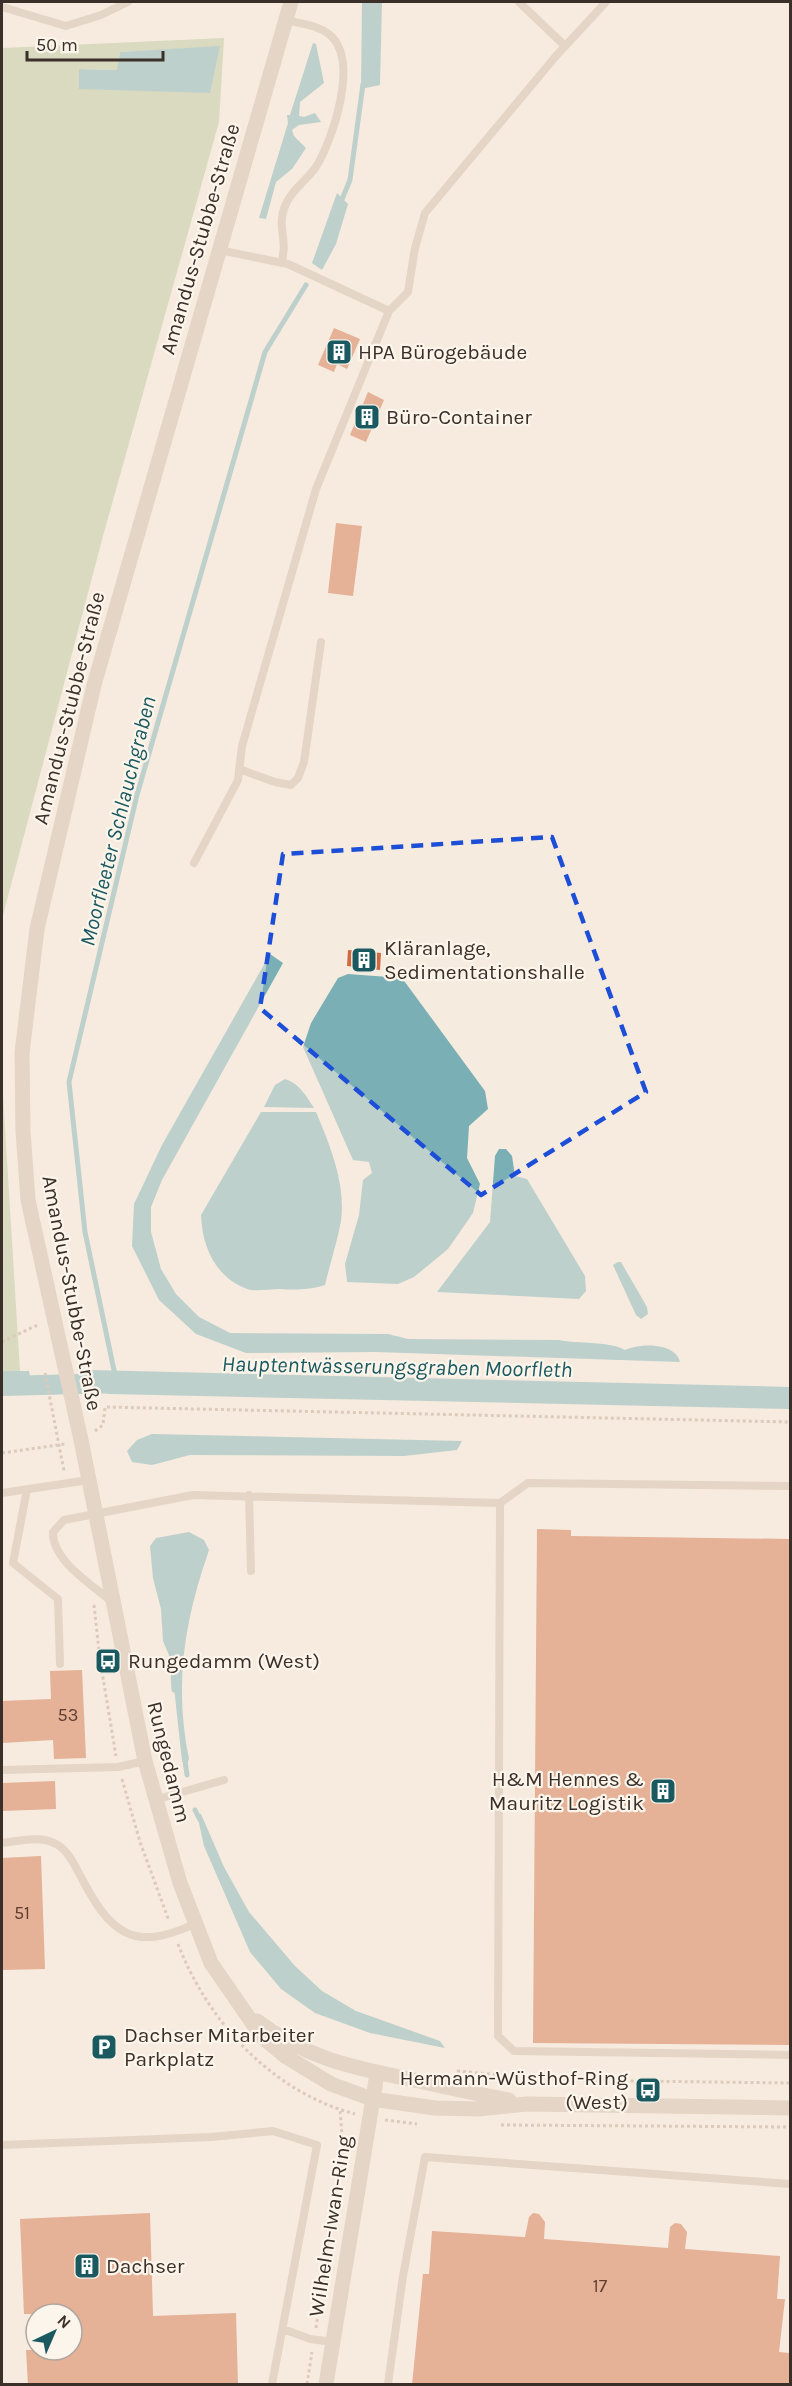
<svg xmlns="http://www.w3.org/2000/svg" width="792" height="2386" font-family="Karla,sans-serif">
	<rect width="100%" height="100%" fill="#f5ebde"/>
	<path fill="#b6c69c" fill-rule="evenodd" d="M224,38l-5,84 -116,414 -101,383v-871zM220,47l-141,41v-19l39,1 2,-18z
		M2,1079l18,292h-18z"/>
	<path fill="#7aafb5" d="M362,2h20l-2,83 -19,4z
		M313,43l3,1 8,39 -24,19 -1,14 5,1 11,-4 6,9 -22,3 -7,5 2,6 12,12 -14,21 -16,13 -10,37 -7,-1 29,-95 -1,-8h3z
		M220,46l-10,47 -131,-4v-20l38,1 3,-18z
		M337,193l11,11 -12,40 -14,26 -10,-7z
		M270,954l13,9 -121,217 -11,27v25l10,37 15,25 23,23 31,16 158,1 20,5 151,1c19,4 51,1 66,10 15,-7 50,-8 55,12l-304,-10 -130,1 -50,-19 -37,-34 -27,-54 2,-42 28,-59z
		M348,974l54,4 83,113 3,18 -19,17 -2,32 13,26 -7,29 -25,36 -34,28 -16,7 -51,-2 -2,-18 14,-49 4,-35 9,-7 -3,-11 -16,-2 -50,-113 8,-24 27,-45z
		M285,1079c14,4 21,17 29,29l-50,-1 11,-22z
		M261,1112h55c14,33 30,72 25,109 -4,21 -11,43 -16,64 -16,5 -29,5 -46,4 -9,0 -24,3 -32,0 -32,-12 -45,-43 -46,-74z
		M499,1149h7l6,7 3,20 12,3 58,97 1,15 -7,8 -142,-7 53,-70 5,-66z
		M618,1262h3l26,45 1,7 -7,5 -5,-4 -23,-50z
		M90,1370l700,17v22l-680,-15 -15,-2z
		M2,1371h27l4,21h-31z
		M152,1434l310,7 -5,9 -53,6 -214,-1 -38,10 -20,-3 -5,-11 10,-11z
		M189,1532l15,8 5,10c-25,72 -35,134 -20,209l-3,7 -4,-5 -11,-101 -8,-19 -2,-32 -8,-31 -3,-32 6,-8z
		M197,1814h4l23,53 25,45 46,54 27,25 34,20 84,30 5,7 -75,-15 -55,-20 -34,-24 -31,-37 -46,-106z"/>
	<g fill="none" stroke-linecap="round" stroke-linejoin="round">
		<path stroke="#7aafb5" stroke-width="5" d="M340,204l10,-24 13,-96
			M115,1375l-30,-143 -16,-150 68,-287 128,-443 41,-67
			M172,1654l2,36
			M185,1761l2,14
			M195,1810l5,10"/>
		<path stroke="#7aafb5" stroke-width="20" d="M2,1386l117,-3"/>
	</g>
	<path fill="#d06a41" d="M334,328l26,11 -13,30 -10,-5 -3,8 -16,-7z
		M368,392l16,8 -18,42 -16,-7z
		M336,523l26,3 -9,70 -25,-3z
		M348,950l33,3 -1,17 -33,-4z
		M537,1529l34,1v6l219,3v506l-257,-2z
		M82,1670l4,88 -32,1 -1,-19 -51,3v-42l49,-2 -1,-28z
		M55,1781l1,28 -54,2v-28z
		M41,1856l4,113 -43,1v-112z
		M150,2213l3,103 83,-3 2,72h-210l-2,-35h46v-36h-48l-4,-95z
		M533,2213l6,1 6,8 -1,17 124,9 2,-21 5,-4 6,1 6,8 -2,17 95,7 -3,43h8l-6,53 11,1v32h-378l11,-111h6l3,-43 93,6 4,-20z"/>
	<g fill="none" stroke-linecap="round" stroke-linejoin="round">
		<path stroke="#baa592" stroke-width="3" stroke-dasharray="3 3" stroke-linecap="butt" d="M2,1342l33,-16h4
			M45,1373l19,98
			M95,1431l8,-6 2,-18 685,15
			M2,1453l63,-9
			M94,1605l6,55 16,96
			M122,1779l18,63 29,79
			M178,1944c30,78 94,148 177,170
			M457,2071l99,9 234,3
			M385,2120l32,4
			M501,2125l289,2
			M316,2328l27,-181 -3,-37
			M307,2384l5,-32"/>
		<path stroke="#cebba8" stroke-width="8" d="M519,2l46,44
			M2,7l64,19 35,-11 27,-13
			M219,250l69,14 101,47
			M281,263c8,-22 -5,-37 4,-57 6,-16 22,-26 31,-39 17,-28 42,-103 16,-130 -11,-12 -32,-13 -46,-17
			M239,769l36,13 16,3 7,-7 6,-16 17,-120
			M194,863l44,-83 4,-34 74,-257 73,-178 19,-19 7,-44 10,-35 131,-157 50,-54
			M790,1486l-262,-3 -28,20 -2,533 16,15 276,4
			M27,1489l-14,74 45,36 2,65
			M2,1493l87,-13
			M249,1495l2,76
			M112,1602c-19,-17 -60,-41 -59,-70l11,-12 129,-25 307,8
			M2,1770l116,-3 27,-6
			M155,1800l69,-20
			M2,1843c16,-2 39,-8 54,1 12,6 19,22 25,33 29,56 52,76 113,47
			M2,2145l209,-8 62,-6 44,14 -45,239
			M283,2329l27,10 23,3
			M388,2384l15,-108 22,-119 365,27"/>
		<path stroke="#cebba8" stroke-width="15" d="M291,2l-197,683 -57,244 -15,124 1,78 5,69 53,240 64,321 35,122 31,80 51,74 23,19 46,28 41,15 63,9 43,1 49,-5 263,4
			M257,2021c50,38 98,47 157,59 32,7 63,14 95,20
			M326,2384l51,-310"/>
	</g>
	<path d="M0 0H792V2386H0ZM552,837l94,255 -165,103 -221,-187 23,-154z" fill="#f5ebde" fill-opacity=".55" fill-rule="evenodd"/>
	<path fill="none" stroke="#1d4ed8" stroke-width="4.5" stroke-dasharray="12 8" stroke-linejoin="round" d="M552,837l94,255 -165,103 -221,-187 23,-154z"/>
	<defs>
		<g id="building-square" transform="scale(1.35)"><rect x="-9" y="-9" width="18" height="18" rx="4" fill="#1a5960" stroke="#fcf5eb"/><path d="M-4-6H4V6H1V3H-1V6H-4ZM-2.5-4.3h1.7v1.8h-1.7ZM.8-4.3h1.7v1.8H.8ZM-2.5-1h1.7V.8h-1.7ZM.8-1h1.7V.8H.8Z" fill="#fff"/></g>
		<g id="bus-square" transform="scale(1.35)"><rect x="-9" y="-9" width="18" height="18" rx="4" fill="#1a5960" stroke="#fcf5eb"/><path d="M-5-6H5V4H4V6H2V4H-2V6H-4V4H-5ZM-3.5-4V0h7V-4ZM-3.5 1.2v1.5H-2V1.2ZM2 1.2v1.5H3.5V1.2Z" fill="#fff"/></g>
		<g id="parking-square" transform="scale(1.35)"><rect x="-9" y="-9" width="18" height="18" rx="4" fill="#1a5960" stroke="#fcf5eb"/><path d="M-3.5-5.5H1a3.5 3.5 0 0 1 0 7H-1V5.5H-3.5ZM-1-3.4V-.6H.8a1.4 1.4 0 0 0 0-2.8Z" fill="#fff"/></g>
	</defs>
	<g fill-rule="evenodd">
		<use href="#building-square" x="339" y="352"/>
		<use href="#building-square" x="367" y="417"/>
		<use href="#building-square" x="364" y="960"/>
		<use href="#bus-square" x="108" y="1661"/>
		<use href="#building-square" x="663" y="1791"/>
		<use href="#parking-square" x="104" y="2047"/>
		<use href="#bus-square" x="648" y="2090"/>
		<use href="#building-square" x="87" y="2266"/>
	</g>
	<g text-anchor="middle" stroke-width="4.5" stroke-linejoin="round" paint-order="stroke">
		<g font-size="18" fill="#603e2f">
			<text x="68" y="1721">53</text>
			<text x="22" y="1919">51</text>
			<text x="600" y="2292">17</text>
		</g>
		<g font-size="21" fill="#3b2f29" stroke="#fcf5eb">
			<text transform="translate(200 239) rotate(-74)" y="7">Amandus-Stubbe-Straße</text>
			<text transform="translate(69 708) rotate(-76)" y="7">Amandus-Stubbe-Straße</text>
			<text transform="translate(72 1293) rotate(79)" y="7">Amandus-Stubbe-Straße</text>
			<text transform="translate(169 1762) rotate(76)" y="7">Rungedamm</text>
			<text transform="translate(330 2226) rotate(-81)" y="7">Wilhelm-Iwan-Ring</text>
		</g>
		<g font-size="21" fill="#3b2f29" stroke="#fcf5eb" text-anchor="start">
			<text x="358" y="359">HPA Bürogebäude</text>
			<text x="386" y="424">Büro-Container</text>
			<text x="384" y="955">Kläranlage,<tspan x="384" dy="24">Sedimentationshalle</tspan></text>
			<text x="128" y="1668">Rungedamm (West)</text>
			<text x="644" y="1786" text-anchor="end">H&amp;M Hennes &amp;<tspan x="644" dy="24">Mauritz Logistik</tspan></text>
			<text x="124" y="2042">Dachser Mitarbeiter<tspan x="124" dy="24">Parkplatz</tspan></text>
			<text x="628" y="2085" text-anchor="end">Hermann-Wüsthof-Ring<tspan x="628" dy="24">(West)</tspan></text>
			<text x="106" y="2273">Dachser</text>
		</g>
		<g font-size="22" font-style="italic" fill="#1a5960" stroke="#fcf5eb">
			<text transform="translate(117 821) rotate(-76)" y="8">Moorfleeter Schlauchgraben</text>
			<text transform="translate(397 1366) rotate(1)" y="8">Hauptentwässerungsgraben Moorfleth</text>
		</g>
	</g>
	<rect width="792" height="2386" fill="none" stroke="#3b2f29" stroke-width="6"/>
	<g transform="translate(54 2332) rotate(44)"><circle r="28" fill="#fcf5eb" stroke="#afa69d" stroke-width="1.5"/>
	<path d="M0-4.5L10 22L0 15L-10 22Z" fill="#1a5960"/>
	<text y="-9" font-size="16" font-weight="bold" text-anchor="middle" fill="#3b2f29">N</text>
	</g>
	<path d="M27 51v9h136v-9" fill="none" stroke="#3b2f29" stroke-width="3"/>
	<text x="36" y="51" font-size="18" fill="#3b2f29" stroke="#fcf5eb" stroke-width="4.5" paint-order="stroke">50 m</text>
</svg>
